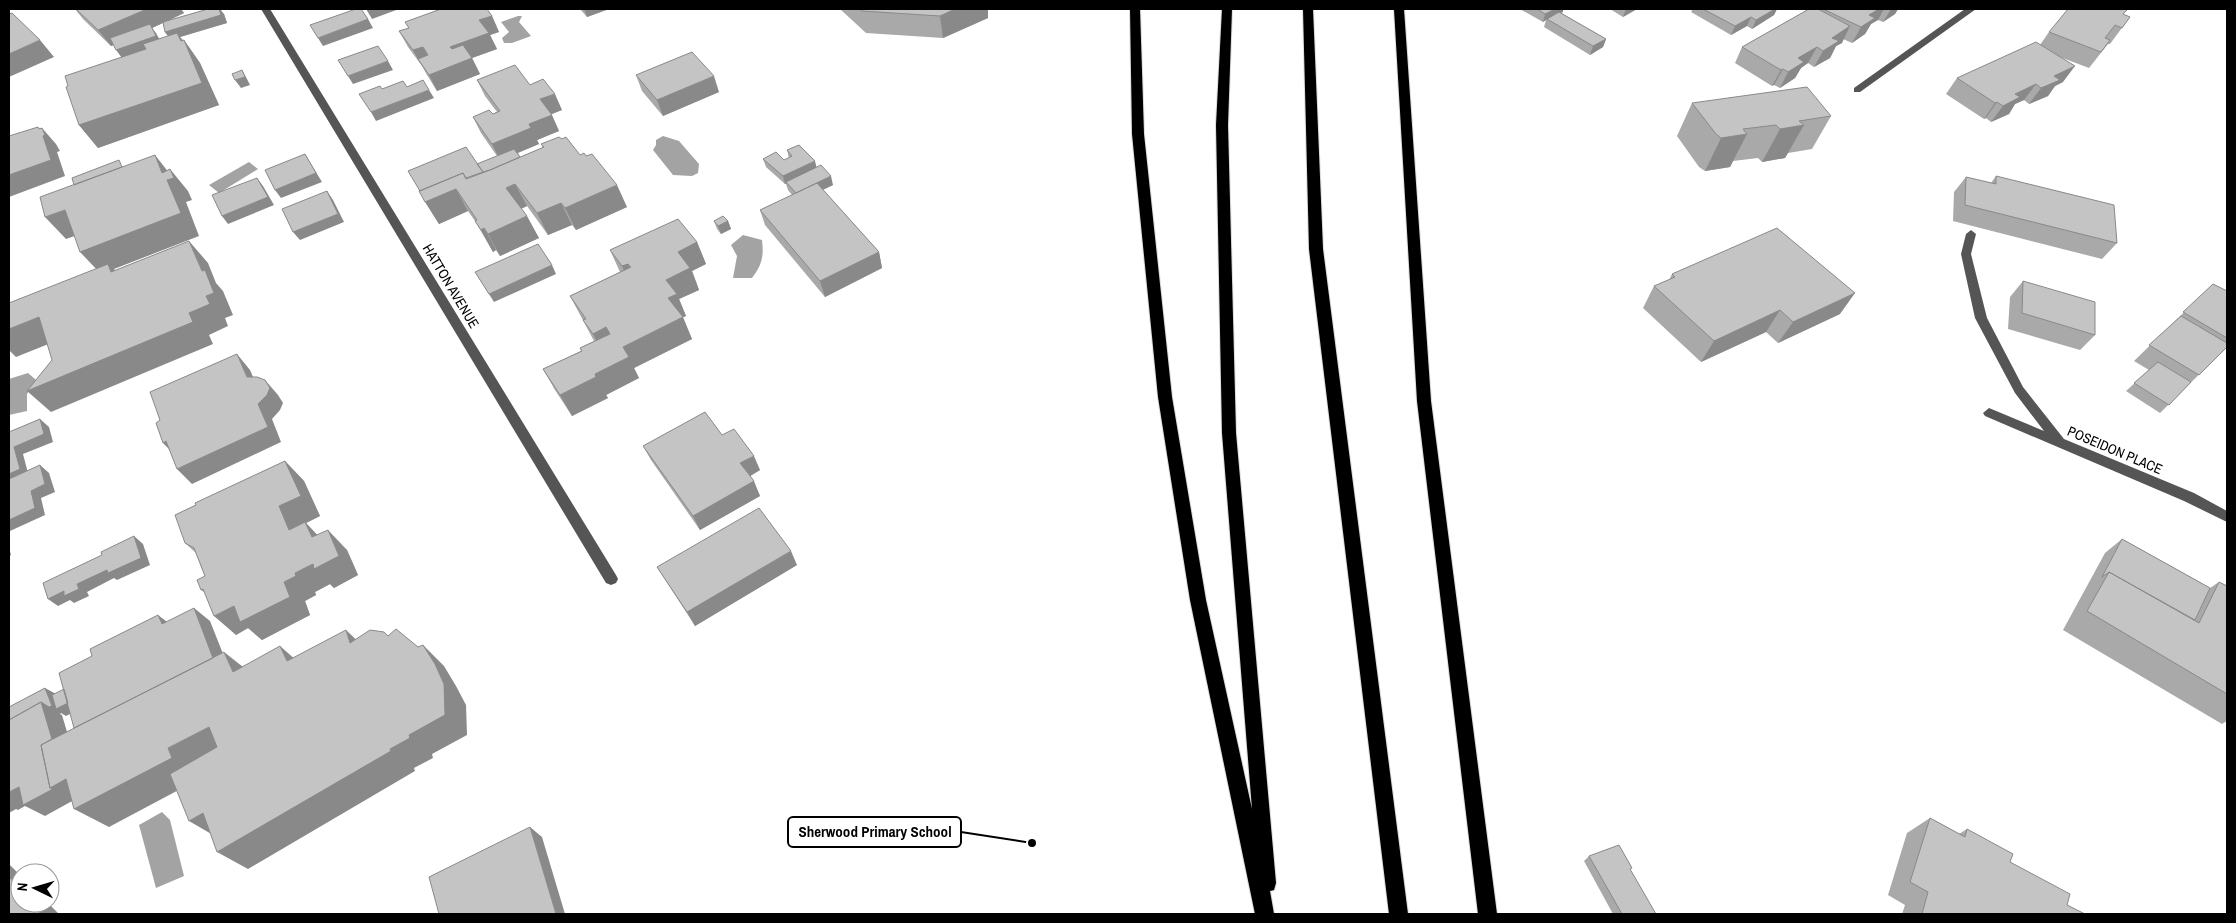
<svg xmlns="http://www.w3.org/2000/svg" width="2236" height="923" font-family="'Archivo Narrow',sans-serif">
	<rect width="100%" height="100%" fill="#fff"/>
	<path fill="#a3a3a3" d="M518,16h4l-3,6 12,14 -19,7h-8l-2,-5 7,-6 -8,-10z
		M663,136l16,5 20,23 -1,9 -6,3 -19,-1 -20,-25 3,-5v-5z
		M249,162l9,7 -39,24 -10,-8z
		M743,235l19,5c2,16 0,25 -10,38h-19l4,-22 -6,-11z
		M28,373l8,7 -9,14v17l-18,4v-36z
		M162,812l8,8 14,56 -28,12 -17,-63z"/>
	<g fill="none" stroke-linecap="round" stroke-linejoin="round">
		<g stroke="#dbdbdb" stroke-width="2">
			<path id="highway" d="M1130,9h10l4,125 28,263 34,203 46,209 -30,-376 -6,-308 6,-116h10l-4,116 8,308 40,450 -2,7 -4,1 4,23h-19l-65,-314 -32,-203 -26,-263z
				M1303,9h10l10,240 85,665h-19l-80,-665z
				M1394,9h10l27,392 66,513h-19l-61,-513z"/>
		</g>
		<path fill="#555" fill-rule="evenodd" d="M261,9h9l346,566 2,4 -2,4 -5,2 -5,-2z
			M1965,9h11l-116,83h-6v-4z
			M1971,230l5,4 -5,20 16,64 36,69 41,52 130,54 33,18v11l-43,-21 -199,-85 -2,-3 6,-5 55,23 -29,-38 -40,-75 -14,-64 5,-20z"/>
		<use href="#highway" fill="#000" fill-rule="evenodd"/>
	</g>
	<path fill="#a9a9a9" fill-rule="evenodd" d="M75,9h106l3,4 -16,8 56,-7 3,9 -47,14 3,3h1l16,23 19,42 -121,43 -19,-23 -11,-39 54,-29 -8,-12 -3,1 -28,-27zM163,23l2,9 3,4 -9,3 -7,-11z
		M580,9h29l-22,8z
		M840,9h148v9l-45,20 -77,-5z
		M1520,9h43v3l-2,1 45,26 -3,8 -13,8 -46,-28 2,-7 -3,2z
		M1610,9h27l-14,8z
		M1693,9h84l-3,6 -22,14 -5,-3 -16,9 -40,-23z
		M1809,9h89l-3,5 -12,8 -5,-2 -7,4 -6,10 -13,9 -9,-4 -1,4 -6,3 -6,12 -16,9 -6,-4 -7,5 -6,10 -15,10 -6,-3 -2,1 -37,-23 7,-16z
		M2124,15l6,2 -20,27h-2l-19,24 -29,-11 3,25 -8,4 -7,10 -19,8 -5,-4 -9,4 -6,10 -18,8 -5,-4 -2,1 -38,-25 11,-16 83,-33 9,-13z
		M492,16l7,16 -9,3 7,14 -25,9 8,16 -43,17 -10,-16 -5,-9 -14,-19 -9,-16 10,-3 -4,-6z
		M636,75l83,17 -56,24 -21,-25z
		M477,80l53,5 32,25 -11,4 8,17 -22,9 2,4 -21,9 2,4 23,-9 -2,-4 21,-5 18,16 47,52 -51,23 -4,-5 -24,10 -21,-29 -6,3 18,29 -39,18 -4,-6 -3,2 -18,-31 -7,-10 -29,13 -20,-33 58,-27 20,-8 -16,-23 -8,-16 20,-3 4,-2 -12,-16z
		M1692,103l139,13 -19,33 -24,4 -3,5 -23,4 -4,-4 -25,3 -3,6 -25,4 -6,-4 -22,-31z
		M787,150l29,17 17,18 -10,5 56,62 3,16 -57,29 -60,-72 -5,-15 32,-15 -4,-5 -2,-6h-1l-19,-17 -3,-8 21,1 5,-2z
		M1996,176l121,67 -15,16 -149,-38 1,-29 12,-15 25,6z
		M714,221h14l3,8 -10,5 -4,-5z
		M697,242l9,22 -14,7 7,19 -20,9 7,17 -4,1 10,22 -58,29 5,10 -33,17 2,3 -36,18 -17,-26 -12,-21 38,-18 -1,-3 14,-7 -24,-45 50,-24 -10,-22z
		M1672,274l168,40 -62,29 -12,-11 -65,30 -58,-54 11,-22 15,-6z
		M2023,281l72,54 -15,15 -72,-21 2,-32z
		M2213,284l14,7v56l-67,66 -34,-22 23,-21 -15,-9z
		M722,435l38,35 -10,6 10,20 -60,34 -49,-70 -8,-14z
		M285,461l19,20 16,35 -14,7 11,12 30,15 11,25 -24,13 -4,-4 -15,8 1,3 -11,6 5,14 -48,25 -14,-12 -12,7 -31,-42 -4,-3 4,-14 -9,-23 -11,-10 11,-38z
		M2122,539l88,49 9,-6 8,4v135l-5,3 -159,-94 42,-77z
		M797,565l-102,61 -38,-59z
		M1930,818l29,16 8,-5 100,76 18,9h-183l3,-9 -17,-10 19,-62z
		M1589,856l67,58h-43l-29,-53z"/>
	<path fill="#898989" d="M147,9h34l3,4 -32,15 4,5 6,11 -40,14 -6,-8 36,-22 -41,18 -13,-16z
		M219,9h1l4,5 3,9 -47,14 6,8 -2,-5 16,23 19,42 -121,43 -19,-23 92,-85 -6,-8z
		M366,9h33l-27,10z
		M584,9h25l-22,8z
		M955,9h33v9l-45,20 -3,-22z
		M1555,9h8v3l-15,7h-1l-1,1 -3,2 2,-8z
		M1626,9h11l-14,8z
		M1775,9h2l-3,6 -22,14 4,-9z
		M1879,9h5l-6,11 -7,4 -6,10 -13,9 9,-16 8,-12z
		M1891,9h7l-3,5 -12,8z
		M492,16l7,16 -9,3 7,14 -25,9 8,16 -43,17 -8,-16 21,-28 29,-27z
		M1751,17l-4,9 -16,9 4,-9z
		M368,19l5,9 -50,18 -5,-8z
		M1850,26l-8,17 -6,3 -6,12 -16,9 9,-16 9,-13z
		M1606,39l-3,8 -13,8 3,-9z
		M40,40l14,17 -45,20v-23z
		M423,47l9,16 -14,-4 4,8 -9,-17z
		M1817,47l-9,16 -7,5 -6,10 -15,10 8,-16 10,-14z
		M388,61l5,9 -40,14 -5,-8z
		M2075,66l-12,16 -8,4 -7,10 -19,8 12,-16 13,-12z
		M1783,69l-9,16 -2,1 9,-16z
		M242,70l5,9 3,6 -9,3 -6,-8z
		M714,76l5,16 -56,24 -6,-16z
		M2036,84l-12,16 -9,4 -6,10 -18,8 12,-16 12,-12z
		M429,90l5,8 -58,23 -5,-9z
		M555,94l7,16 -15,6 -7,-17z
		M1997,102l-11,16 -2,1 11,-16z
		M552,115l7,16 -22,9 2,4 -39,16 -8,-16 37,-20z
		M1804,125l-19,33 -23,4 18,-33z
		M38,127l7,8 -3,-7 14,16 4,7 -3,1 8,24 -56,21v-22l30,-46z
		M1747,134l-17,33 -25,4 16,-33z
		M305,154l17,28 -41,16 -6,-8z
		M155,155l18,23 -3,-9 18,22 4,9 -6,2 13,34 -85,33 15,17 -18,-14 -10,2 -21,-22 82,-79z
		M815,161l2,8 -31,13v2h-1l-2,-8z
		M483,172l4,7 -31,10 12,22 -29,13 -14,-22z
		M831,176l2,9 -35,16 -2,-8z
		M257,178l6,8 11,19 -46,19 -6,-8z
		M515,184l12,22 -9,4 -12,-22z
		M617,185l10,22 -51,23 -11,-22z
		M327,191l6,9 11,22 -44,18 -7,-8z
		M561,203l11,22 -24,10 -11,-22z
		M65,210l21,22 -20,7 -21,-22z
		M527,216l12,22 -39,18 -12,-22z
		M728,221l3,8 -10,5 -3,-8z
		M484,228l12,22 -3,2 -12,-22z
		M189,241l19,22 8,20 7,8 10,24 -8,3 3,8 -19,9 4,9 -162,68 -24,-21 162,-78 17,-17 -4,-25z
		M697,242l9,22 -14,7 7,19 -20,9 7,17 -9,4 -9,-22 -2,-18 12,-28z
		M879,252l3,16 -57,29 -5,-16z
		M628,264l10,21 -6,3 -10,-22z
		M552,265l4,9 -62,28 -5,-8z
		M1855,293l-15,21 -62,29 15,-21z
		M1780,310l-14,22 -65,30 13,-21z
		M39,317l22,22 -45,18 -7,-7v-21z
		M683,317l9,22 -58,29 5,10 -33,17 2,3 -36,18 -12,-21 35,-21 28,-27z
		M606,327l11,22 -13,6 -11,-21z
		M237,354l13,16 10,23 -13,-16z
		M265,380l13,15 5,8 -3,7 -8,9 9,23 -89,42 -15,-15 81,-65z
		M40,419l9,8 4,15 -30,12 6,23 -20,9v-12l5,-27z
		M166,441l12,17 -15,-15z
		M754,456l6,14 -13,8 -7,-15z
		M285,461l19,20 16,35 -14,7 18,19 -35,-12 -10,-24z
		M40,465l9,8 6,19 -14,6 4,17 -35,16 -1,-1v-10l22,-29z
		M754,481l6,15 -60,34 -7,-14z
		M328,530l19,20 11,25 -24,13 -4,-4 -15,8 1,3 -11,6 5,14 -48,25 -14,-12 -12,7 -22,-19 70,-34z
		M134,536l9,8 7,21 -33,15 -3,-2 -27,14 2,4 -15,7 -4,-3 -12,6 -10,-7z
		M9,547l2,8 -2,1z
		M791,551l6,14 -102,61 -8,-14z
		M194,608l16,13 21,53 -155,60z
		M158,615l17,13 -13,-4z
		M346,630l23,22 -19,-9z
		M423,645l21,21 12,20 10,19 1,30 -35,19 1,4 -19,10 1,3 -167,98 -31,-17 173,-103 19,-14z
		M280,646l25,22 -18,-7z
		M224,652l28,22 -19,-2z
		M45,688l11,6 18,7 10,6 -18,9 -5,-3 -1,1 2,1 11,37 95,-4 41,-21 29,20 -35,30 -94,50 -35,-18v-9l-29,16 -20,-10 -7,4 -2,-1 -7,4v-21l10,-5 31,1 -9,-86z
		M203,813l17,26 -31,-18z
		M530,827l12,10 23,77h-9z
		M9,864l11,11v14l-11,-12z
		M34,903h14l11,11h-21z"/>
	<path fill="#c4c4c4" stroke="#898989" d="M76,9h71l-49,21z
		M208,9h11l2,6 -56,17 -2,-10z
		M356,9h5l7,10 -50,19 -8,-13z
		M441,9h46l5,7 -13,4 10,13 -39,14 2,2 11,-4 9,13 -43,17 -11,-16 10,-4 -5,-8 -10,3 -14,-19 10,-3 -4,-6z
		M860,9h95l-15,7 -78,-5z
		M1537,9h18l-10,5z
		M1703,9h72l-19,11 -5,-3 -16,9z
		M1809,9h9l32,17 -18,12 7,3 -16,10 -6,-4 -19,11 6,4 -16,10 -5,-3 -2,1 -39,-23z
		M1823,9h56l-10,6 6,3 -14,9z
		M2068,9h60l-5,5 7,3 -8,11 -7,-3 -10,13 5,2 -9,12 -52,-20z
		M1559,12l47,27 -13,7 -46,-27z
		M12,13l28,27 -31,14v-40z
		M150,24l6,12 -40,14 -6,-12z
		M177,33l4,8 3,-1 18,43 -123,42 -13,-38 2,-1 -3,-10 81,-27 -3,-5z
		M2036,42l39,24 -21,10 6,4 -19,8 -5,-4 -21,10 5,3 -17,9 -6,-4 -2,1 -38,-25z
		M378,46l10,15 -40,15 -10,-16z
		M692,52l22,24 -57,24 -21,-25z
		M515,65l15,20 13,-6 12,15 -15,5 12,16 -23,9 2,4 -39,16 -19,-27 16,-7 4,4 7,-3 -23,-31z
		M242,70l3,7 -10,3 -3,-6z
		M423,80l6,10 -58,22 -12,-18 21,-8 2,3 21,-8 4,6z
		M1807,87l24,29 -32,5 5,4 -24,4 -4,-4 -33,4 4,5 -26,4 -5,-4 -24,-31z
		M38,127l1,2 3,-1 3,7 -2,1 8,24 -42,15v-39z
		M559,137l3,2 4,-2 14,18 4,-2 2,3 6,-2 25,31 -52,23 -4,-5 -24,10 -22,-29 -9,4 21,28 -39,18 -4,-6 -3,2 -6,-9 2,-1 -21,-31 -31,13 -6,-11 44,-18 3,6 24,-9 54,-23 -3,-3z
		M799,145l16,16 -32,15 -20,-17 13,-7 8,8 8,-4 -5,-6z
		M466,147l17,25 -17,6 -3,-5 -43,18 -12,-20z
		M514,149l6,8 -30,13 -7,2 -6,-8z
		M305,154l11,19 -41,17 -10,-20z
		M155,155l7,18 8,-4 4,9 -7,2 14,33 -101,39 -15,-42 -20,7 -5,-20z
		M119,160l3,7 -48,18 -2,-7z
		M821,165l10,11 -35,17 -10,-11z
		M1996,176l118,29 3,38 -152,-38 1,-28 30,7z
		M257,178l11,19 -46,19 -10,-21z
		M817,183l62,69 -59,29 -60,-71z
		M327,191l11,23 -45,18 -11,-23z
		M723,216l5,5 -10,5 -4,-5z
		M678,219l19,23 -19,10 12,16 -24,12 11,14 -9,4 15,19 -60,30 6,10 -34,17 1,3 -36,18 -17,-26 39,-18 -2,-3 30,-14 -4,-7 -13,7 -10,-14 3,-1 -16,-23 61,-29 -3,-3 -6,2 -12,-16z
		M1777,228l78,65 -62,29 -13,-12 -66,31 -60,-55 21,-9 -3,-3z
		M189,241l13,30 3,-1 9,23 -8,3 4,8 -21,9 4,9 -166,69 25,-31 -13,-43 -30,12v-26l99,-39 3,8z
		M538,244l14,21 -63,29 -14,-22z
		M2023,281l72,21v33l-73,-22z
		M2213,284l14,7v47l-44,-26z
		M2181,316l46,27v4l-28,28 -50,-30z
		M237,354l10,23h10l8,3 5,8 -3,7 -9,9 10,23 -91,42 -11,-28 -3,2 -7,-20 4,-3 -10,-28z
		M2158,362l33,20 -22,23 -35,-22z
		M705,412l17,23 12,-6 20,27 -14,7 14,18 -61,35 -50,-70z
		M40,419l4,15 -30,13 6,22 -11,5v-42z
		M285,461l16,35 -22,10 10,24 16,-8 7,15 16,-7 11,26 -25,13 -1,-5 -18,9 1,3 -12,6 6,15 -50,25 -6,-16 -20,10 -11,-27 -2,1 -4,-10 8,-4 -11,-28 -9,-5 -10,-28 21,-10 -1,-2z
		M40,465l5,19 -14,7 4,17 -26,12v-41z
		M759,508l32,43 -104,61 -30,-45z
		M134,536l7,22 -33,15 -1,-3 -30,14 2,5 -15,7v-5l-16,8 -5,-16 59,-28 -1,-3z
		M2122,539l88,49 -15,32 -86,-48 -7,5z
		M2109,572l90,51 20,-41 8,4v108l-140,-83z
		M194,608l19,50 -139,70 -15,-55 33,-17 -2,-7 68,-34 4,9z
		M396,629l22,18 5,-2 12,19 9,20 1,31 -36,20 1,3 -20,11 1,2 -174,101 -14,-39 -14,8 -19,-47 47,-27 -8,-20 -41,21 4,10 -98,51 -8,-30 -16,9 -9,-43 183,-93 9,20 47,-26 7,15 59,-31 4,13 20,-13 14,2 4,4z
		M45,688l7,18 -3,1 -8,-5 -32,18v-13z
		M64,689l4,14 -12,6 -4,-14z
		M41,702l11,37 -11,6 9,43 3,1 -30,16 -4,-18 -10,5v-72z
		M1930,818l35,19 2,-8 46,25 -3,8 60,32 -3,11 18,9h-163l6,-22 -18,-10z
		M530,827l26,87h-117l-10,-37z
		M1619,845l13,23 -2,1 26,45h-34l-33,-58z
		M9,877l11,12v14h14l8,8 -4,3h-29z"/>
	<g text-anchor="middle" stroke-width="4" stroke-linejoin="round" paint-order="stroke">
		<g font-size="14" fill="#000" stroke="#fff">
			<text transform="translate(451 286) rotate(59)" y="5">HATTON AVENUE</text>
			<text transform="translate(2115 450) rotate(23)" y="5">POSEIDON PLACE</text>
		</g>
	</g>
	<path fill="none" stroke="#000" stroke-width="2" d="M1032 843L961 832"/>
	<circle fill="#000" stroke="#fff" stroke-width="2" cx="1032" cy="843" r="5"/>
	<rect fill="#fff" stroke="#000" stroke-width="2" x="788" y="817" width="173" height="30" rx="5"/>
	<g font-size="15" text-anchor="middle" font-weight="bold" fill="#000">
		<text x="875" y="837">Sherwood Primary School</text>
	</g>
	<rect width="2236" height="923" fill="none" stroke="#000000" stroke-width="20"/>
	<g transform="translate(35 888) rotate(275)"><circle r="24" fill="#ffffff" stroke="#999999"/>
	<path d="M0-4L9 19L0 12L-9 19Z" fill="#000000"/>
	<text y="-8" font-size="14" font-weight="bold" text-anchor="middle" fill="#000000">N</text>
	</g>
</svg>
